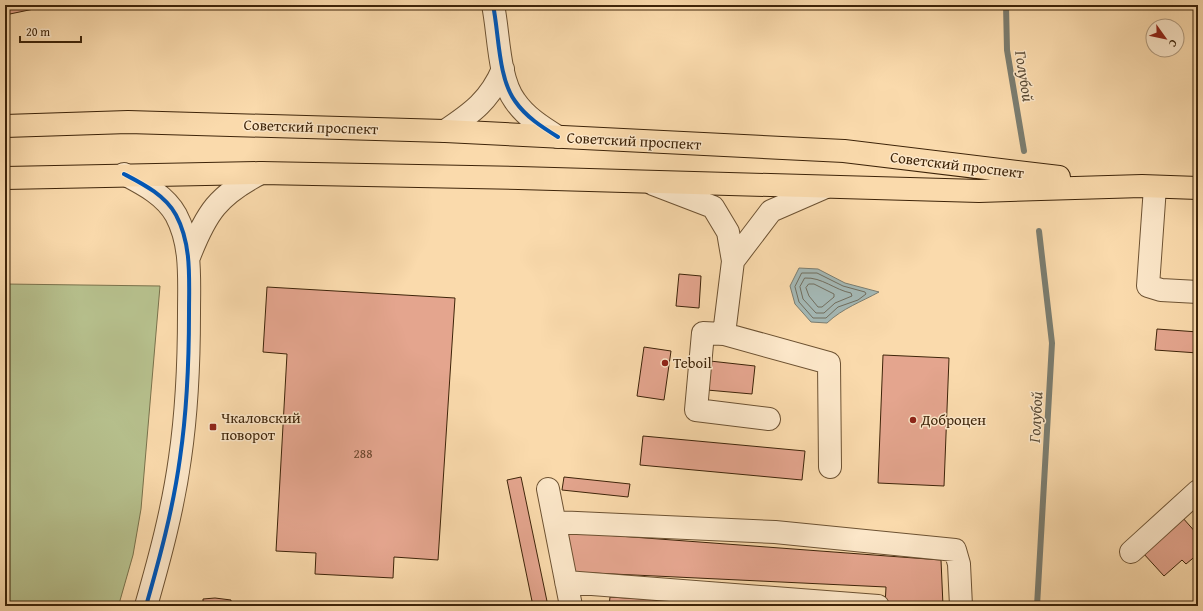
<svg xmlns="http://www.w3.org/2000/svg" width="1203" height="611" font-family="'Gentium Book Plus',serif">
	<rect width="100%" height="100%" fill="#fadaac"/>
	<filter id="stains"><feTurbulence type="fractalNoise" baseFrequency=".005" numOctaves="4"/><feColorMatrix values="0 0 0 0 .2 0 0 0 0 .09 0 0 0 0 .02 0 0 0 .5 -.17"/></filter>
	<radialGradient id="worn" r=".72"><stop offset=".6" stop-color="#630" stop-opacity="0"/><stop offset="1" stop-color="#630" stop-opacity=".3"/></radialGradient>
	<path fill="#b7c18e" stroke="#7a724c" d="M5,284l155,2 -19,223 -8,46 -14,49 -2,2h-112z"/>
	<path fill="#a4b8b5" stroke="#7b7d70" d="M799,268l19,1 27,14 34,9c-18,10 -36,16 -52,31l-16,-1 -16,-18 -5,-18z"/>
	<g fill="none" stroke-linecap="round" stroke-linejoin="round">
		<path stroke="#716e5f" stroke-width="1" d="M802,273h15l26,13 22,6 1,2 -8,6 -20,7 -12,11h-13l-14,-16 -4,-15z
			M805,278c17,-1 30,12 46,15l1,3 -17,7 -11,10h-8l-13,-14 -3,-12z
			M809,284h5l20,10v3l-12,10h-4l-9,-11 -3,-8z"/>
		<path stroke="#7b7d70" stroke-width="6" d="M1006,5l1,45 17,101
			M1037,606l15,-263 -13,-112"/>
	</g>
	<path fill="#e4a58e" stroke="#3e2409" d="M5,5h48l-48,10z
		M679,274l22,2 -2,32 -23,-2z
		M267,287l188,11 -17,262 -44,-3 -1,21 -78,-4 1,-21 -40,-2 11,-197 -24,-2z
		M1157,329l41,3v21l-43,-3z
		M644,347l27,4 -7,49 -27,-4z
		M883,355l66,3 -5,128 -66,-3z
		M710,361l45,5 -3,28 -45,-4z
		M643,436l162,15 -3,29 -162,-15z
		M521,477l27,129h-15l-26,-126z
		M564,477l66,7 -2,13 -66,-7z
		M1182,517l16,18v19l-12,10 -4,-4 -18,16 -21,-23z
		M565,532l376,28 2,46h-58l1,-19 -315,-15z
		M610,597l151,9h-152z
		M215,598l16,2v6h-28v-7z"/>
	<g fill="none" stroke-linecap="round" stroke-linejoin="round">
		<g stroke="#6d5232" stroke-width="24">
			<path id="minor" d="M493,5c6,28 5,73 22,96 11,16 27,26 43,36
				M445,131c27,-18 45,-31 58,-62
				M124,174c19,10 41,21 52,41 16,30 13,64 13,98 0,48 -2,97 -9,145 -7,51 -20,99 -34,148
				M653,184l60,23 15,25 5,29 -9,73 -21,-1 -7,77 73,9
				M1155,187l-7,99 13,4 37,2
				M189,257c17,-44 29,-62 72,-84
				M733,261l38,-50 55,-24
				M724,334l105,29 1,104
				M548,489l23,117
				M555,522l220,10 180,18 4,14 2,42
				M1131,552l67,-61
				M566,582l312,24"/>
		</g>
		<g stroke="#3e2409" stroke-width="24">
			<path id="major" d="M5,126l123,-4 317,9 399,20 215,26
				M5,178l256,-5 258,5 460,13 163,-5 56,2"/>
		</g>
		<use href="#minor" stroke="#fce7c9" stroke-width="22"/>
		<use href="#major" stroke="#fadaac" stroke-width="22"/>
		<g stroke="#fce7c9" stroke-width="6">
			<path id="cycleway" d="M493,5c6,28 5,73 22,96 11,16 27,26 43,36
				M124,174c19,10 41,21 52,41 16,30 13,64 13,98 0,48 -2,97 -9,145 -7,51 -20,99 -34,148"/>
		</g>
		<use href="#cycleway" stroke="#0057b8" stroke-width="4"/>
	</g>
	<g fill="#8f2418" stroke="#fce7c9" stroke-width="1.5">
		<circle cx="665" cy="363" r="4"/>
		<circle cx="913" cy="420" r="4"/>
		<rect x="209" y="423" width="8" height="8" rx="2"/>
	</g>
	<g text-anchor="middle" stroke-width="3" stroke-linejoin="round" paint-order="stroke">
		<g font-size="13" fill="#68442a">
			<text x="363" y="458">288</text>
		</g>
		<g font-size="15" fill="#3e2409" stroke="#fce7c9">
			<text transform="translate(311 127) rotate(2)" y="5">Советский проспект</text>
			<text transform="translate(634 141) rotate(3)" y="5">Советский проспект</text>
			<text transform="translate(957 165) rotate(7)" y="5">Советский проспект</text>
		</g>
		<g font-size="15" fill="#3e2409" stroke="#fce7c9" text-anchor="start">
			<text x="673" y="368">Teboil</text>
			<text x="221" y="423">Чкаловский<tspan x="221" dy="17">поворот</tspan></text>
			<text x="921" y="425">Доброцен</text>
		</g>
		<g font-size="16" font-style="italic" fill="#584934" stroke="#fce7c9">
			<text transform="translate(1025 76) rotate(81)" y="6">Голубой</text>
			<text transform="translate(1035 417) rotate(-87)" y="6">Голубой</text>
		</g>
	</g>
	<rect width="1203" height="611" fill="none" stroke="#fadaac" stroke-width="20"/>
	<rect x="6" y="6" width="1191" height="599" fill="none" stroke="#3e2409" stroke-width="2"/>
	<rect x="10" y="10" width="1183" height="591" fill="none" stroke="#3e2409"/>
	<g transform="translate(1165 38) rotate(123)"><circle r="19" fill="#fce7c9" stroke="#b0997c"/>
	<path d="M0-3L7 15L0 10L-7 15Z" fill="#8f2418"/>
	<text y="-6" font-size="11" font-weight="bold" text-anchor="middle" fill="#3e2409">С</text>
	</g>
	<path d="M20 36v6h61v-6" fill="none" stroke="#3e2409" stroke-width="2"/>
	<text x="26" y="36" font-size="12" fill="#3e2409" stroke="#fce7c9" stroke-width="3" paint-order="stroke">20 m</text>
	<rect width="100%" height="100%" filter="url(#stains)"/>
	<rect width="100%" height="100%" fill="url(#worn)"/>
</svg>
